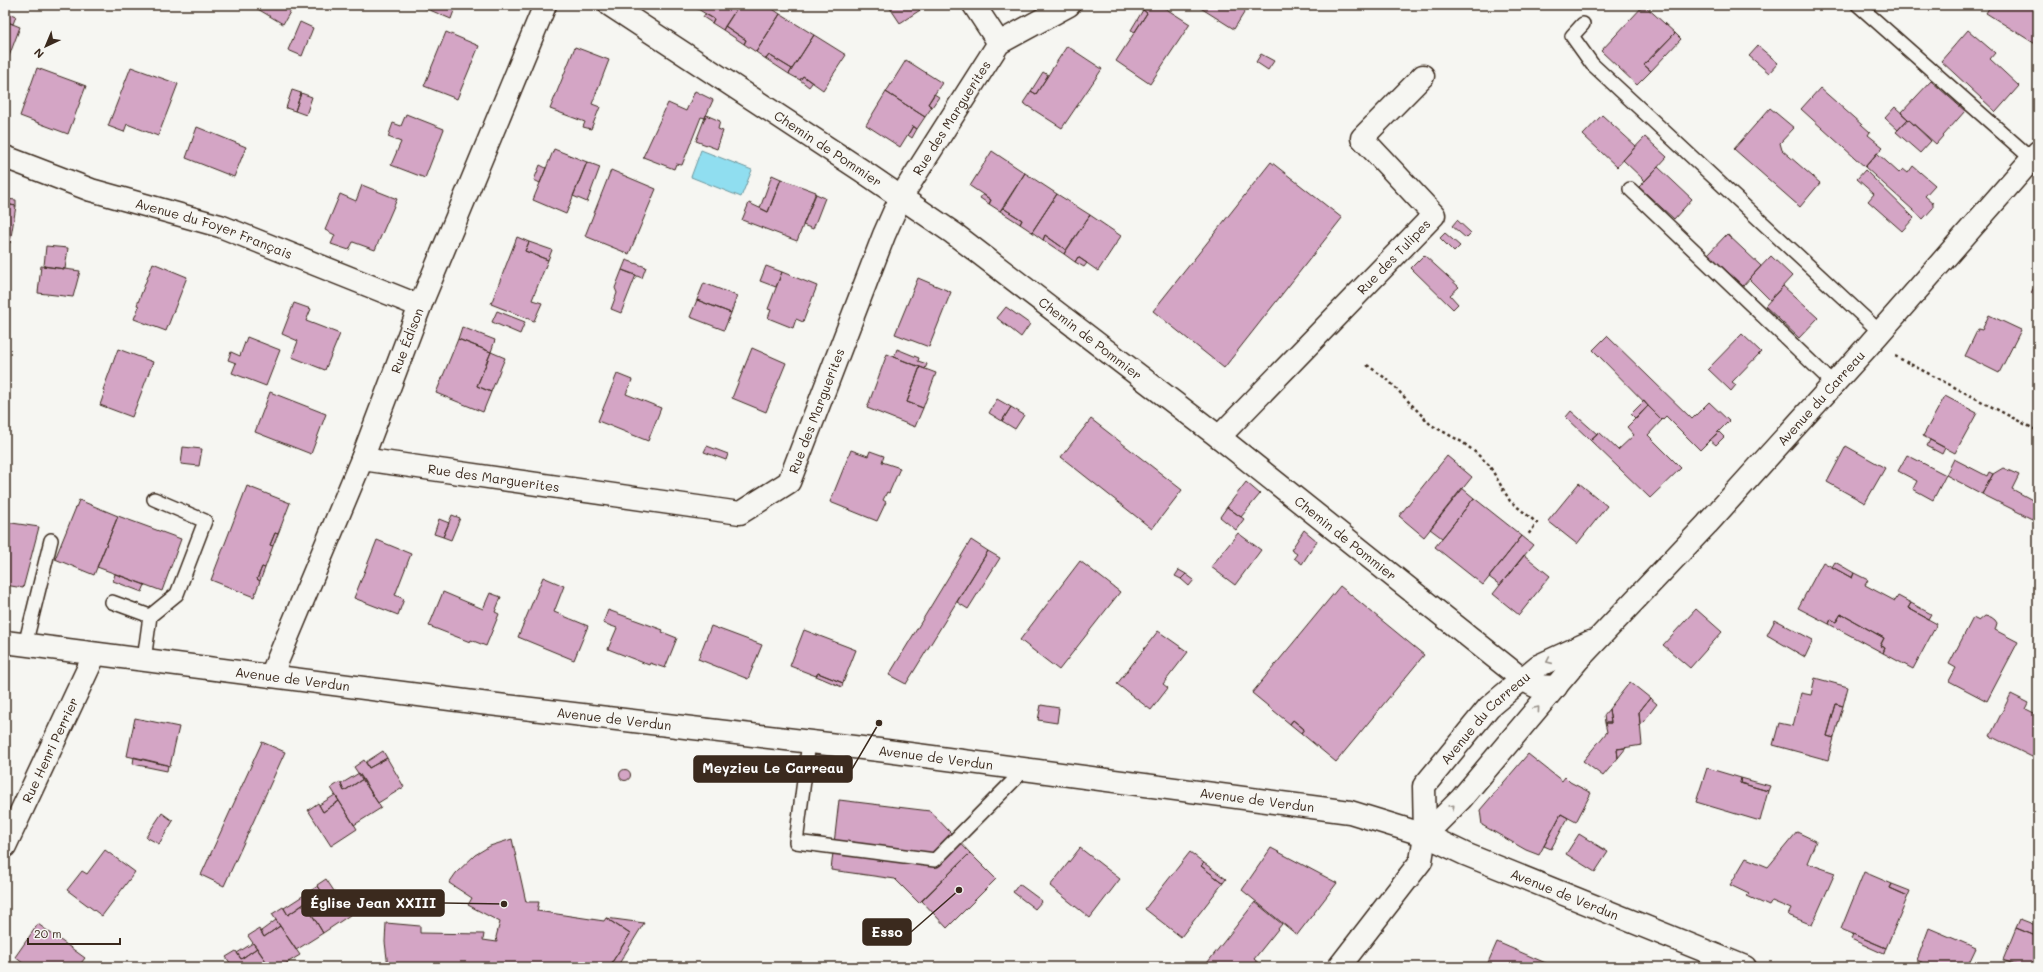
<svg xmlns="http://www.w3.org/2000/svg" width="2043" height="972" font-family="Mali,sans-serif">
	<rect width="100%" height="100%" fill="#f6f6f2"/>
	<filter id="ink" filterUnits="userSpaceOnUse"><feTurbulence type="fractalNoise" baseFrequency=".025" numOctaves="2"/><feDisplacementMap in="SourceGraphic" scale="8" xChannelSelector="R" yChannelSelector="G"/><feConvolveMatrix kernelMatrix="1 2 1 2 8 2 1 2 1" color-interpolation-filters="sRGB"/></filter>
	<g filter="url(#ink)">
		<path fill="#90def0" stroke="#6e969c" d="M701,150l51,20 -11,27 -50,-20z"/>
		<path fill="#d4a5c5" stroke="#3b2a1e" d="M251,5h43l-11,19z
			M418,5h38l-5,14z
			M694,5h45l-16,25 -11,-7 2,-4 -21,-13z
			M739,5h28l13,9 -24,38 -12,-8 2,-4 -21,-14z
			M888,5h40l-28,18z
			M1147,5h13l30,19 -40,60 -34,-23 31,-48 -4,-3z
			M1201,5h48l-15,24 -35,-22z
			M1644,5l31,28 -31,32 7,6 -14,14 -36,-34z
			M1991,5h47l-1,40 -51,-32z
			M1143,10l4,3 -12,19 -4,-2z
			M5,12l11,4 -3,8 -8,-3z
			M705,14l9,5 -2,4 -9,-6z
			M780,14l34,21 -22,34 -23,-14 -3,4 -10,-7z
			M5,21l15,6 -15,40z
			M300,22l13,6 -11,28 -14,-6z
			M725,26l21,14 -2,4 -21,-14z
			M1968,30l27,23 -5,6 29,27 -23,26 -55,-51z
			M446,32l33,14 -22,53 -33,-13z
			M1675,33l6,6 -30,32 -7,-6z
			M814,35l32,20 -23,35 -20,-14 -3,4 -11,-6z
			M1067,46l35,23 -40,59 -39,-25 8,-12 5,3z
			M1758,46l20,17 -9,10 -20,-17z
			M575,47l34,13 -17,44 8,3 -9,22 -8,-2 2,-5 -35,-13z
			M1261,54l13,7 -6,9 -12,-8z
			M769,55l23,14 -3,5 -23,-15z
			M906,60l36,23 -14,21 4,3 -7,10 -39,-25z
			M131,67l47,17 -20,52 -31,-12 -3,8 -16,-6z
			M37,68l49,18 -18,48 -48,-18z
			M1043,72l5,3 -12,19 -5,-3z
			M803,76l9,7 -3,4 -9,-7z
			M1931,81l34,30 -29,33 -35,-31z
			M1820,88l50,44 -2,3 15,12 -18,20 -64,-58z
			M292,90l9,3 -6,18 -9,-3z
			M695,91l18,9 -8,18 -4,-1 -19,48 -6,-1 -2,5 -31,-12 25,-54 18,8z
			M886,92l39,25 -8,12 -4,-3 -13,21 -34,-22z
			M301,93l11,4 -6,18 -11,-4z
			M934,94l5,3 -7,10 -4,-3z
			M1895,107l13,12 -10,11 -13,-12z
			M1770,108l24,20 -14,15 2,7 38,33 -20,24 -66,-58z
			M406,114l38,15 -19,49 -34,-13 10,-23 -13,-5 5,-14 8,3z
			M706,115l14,6 -2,8 5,2 -6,18 -21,-8z
			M1602,115l34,31 -19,21 -34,-32z
			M1908,119l23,22 -11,12 -24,-21z
			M913,126l4,3 -5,9 -4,-3z
			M197,127l49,20 -12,30 -48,-19z
			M1645,137l22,20 -22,24 -22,-21z
			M554,149l33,13 -21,52 -33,-14z
			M992,151l33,22 -25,38 -11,-7 2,-4 -21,-14z
			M1877,153l22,20 4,-4 5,4 5,-7 22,19 -10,11 8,7v5l-10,11 -58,-52z
			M587,162l13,5 -13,35 -14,-6z
			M1271,162l71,56 -118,150 -71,-57z
			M540,165l6,3 -6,15 -6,-3z
			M1658,167l34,32 -18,20 -35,-32z
			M611,170l45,19 -27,65 -44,-18z
			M1865,170l49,48 -12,13 -34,-30 6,-7 -17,-15z
			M1025,173l32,21 -25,38 -12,-8 2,-4 -19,-12z
			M772,175l9,4 -13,33 -8,-4z
			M781,179l35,13 -19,49 -55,-21 7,-17 19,9z
			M362,185l35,14 -22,51 -22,-8 -4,8 -18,-6 4,-9 -10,-5 15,-36 16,7z
			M816,194l9,4 -12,31 -10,-4z
			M983,194l8,6 -2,4 -9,-6z
			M1057,194l33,21 -24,35 -21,-15 -2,5 -11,-8z
			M5,199l11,1v6l-11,-2z
			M5,204l11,2 -6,37 -5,-1z
			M1003,208l19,12 -2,4 -20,-13z
			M1090,215l31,21 -23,35 -20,-14 -3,5 -11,-8z
			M1457,220l14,13 -5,5 -14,-12z
			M1445,233l15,13 -6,6 -14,-14z
			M1727,234l34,32 -18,20 -35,-32z
			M1045,235l21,15 -2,4 -21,-14z
			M517,237l12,5 -4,9 23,9 -16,40 10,3 -8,18 -43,-17z
			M529,242l23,8 -4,10 -23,-9z
			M46,246l22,2 -3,21 -21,-3z
			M1424,255l35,32 -9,8 8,9 -5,5 -42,-41z
			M1771,256l21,20 -22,24 -21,-21z
			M1078,257l9,6 -3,4 -9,-5z
			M626,260l20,7 -4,11 -20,-8z
			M153,263l34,14 -21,54 -32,-12 5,-13 -2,-1z
			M41,266l39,5 -7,26 -35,-4z
			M766,266l16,6 -6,15 -16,-6z
			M622,270l14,5 -15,38 -10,-4 6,-16 -2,-5z
			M782,272l35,14 -14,36 -7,-3 -3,9 -25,-10 3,-8 -3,-1z
			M918,278l33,14 -22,55 -34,-13z
			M2038,279v17l-7,-3z
			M704,283l33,13 -6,17 -34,-13z
			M1783,286l35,32 -19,20 -34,-32z
			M697,300l34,13 -7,17 -34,-13z
			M294,303l17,6 -5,12 34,13 -15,36 -33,-13 6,-16 -16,-7z
			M1006,307l24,17 -9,13 -24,-19z
			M497,311l28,11 -5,12 -28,-12z
			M1989,315l32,15 -22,43 -34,-17 13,-27 4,1z
			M462,327l33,13 -4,12 -33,-13z
			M1742,334l19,18 -29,30 4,3 -5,6 -23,-22z
			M1607,336l85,83 17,-17 20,19 -29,29 -34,-34 -4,4 -69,-70z
			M247,337l33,13 -14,36 -34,-13 4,-10 -8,-3 3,-8 9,4z
			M458,339l33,13 -14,34 14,6 -8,20 -47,-19z
			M752,348l34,15 -20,49 -34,-14z
			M118,349l35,13 -21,55 -32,-12 5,-14 -2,-1z
			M897,349l22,9 -1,3 9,3 -2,5 -31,-12z
			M491,352l14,6 -14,34 -14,-6z
			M887,354l33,13 -13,35 16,6 -8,19 -48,-19z
			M920,367l16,6 -13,35 -16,-6z
			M617,374l15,6 -6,14 35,14 -13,33 -50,-20z
			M270,392l56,22 -15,40 -56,-22z
			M1945,396l32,17 -22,40 -32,-17z
			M997,399l14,8 -9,14 -13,-8z
			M1644,401l4,5 -12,13 -5,-5z
			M1648,406l14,14 -14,15 33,33 -31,30 -60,-58 9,-8 19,18 16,-15 -7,-8z
			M1011,407l13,8 -9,14 -13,-8z
			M1571,411l26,23 -7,6 -24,-23z
			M1091,419l91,71 -30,39 -91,-72z
			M1719,432l5,5 -8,8 -6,-5z
			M1930,440l15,8 -3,6 -15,-8z
			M707,446l21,8 -2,6 -22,-8z
			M1846,446l39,22 -20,35 -38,-21z
			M183,447l19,2 -3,17 -18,-2z
			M851,450l17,6 2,-5 14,5 -2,6 18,6 -11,25 -2,-1 -4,8 3,2 -9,19 -47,-19z
			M1907,455l39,20 -13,25 -20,-11 4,-8 -19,-10z
			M1447,456l25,21 -48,60 -25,-21z
			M1954,459l33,17 2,-4 4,2 -11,20 -36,-19z
			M2003,468l16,7 -7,14 26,14v19l-56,-28 11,-20z
			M1246,482l14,12 -19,23 -14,-10z
			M1579,483l28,23 -30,38 -29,-23z
			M247,486l43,17 -12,31 -3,-1 -5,12 3,1 -8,22 -3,-1 -5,12 3,2 -6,16 -43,-17z
			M1462,488l12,10 -32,40 -12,-9z
			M1474,498l48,38 -39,49 -48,-38z
			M79,500l39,16 -24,59 -39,-16z
			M1227,507l17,12 -8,11 -16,-13z
			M452,515l8,3 -9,22 -8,-3z
			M118,516l63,23 -19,52 -65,-24z
			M439,519l10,4 -6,14 -9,-3z
			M5,522l34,5 -16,61 -18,-3z
			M1304,530l13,11 -15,23 -8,-6 3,-4 -6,-4z
			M275,533l3,1 -5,12 -3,-1z
			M1238,533l23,17 -26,35 -24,-18z
			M1522,536l11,9 -33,40 -11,-8z
			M377,540l34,14 -16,41 9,4 -6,16 -44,-17z
			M971,540l17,11 -82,133 -17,-9z
			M988,551l12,7 -32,51 -11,-7z
			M1524,555l26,21 -31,39 -26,-21z
			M1080,561l40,31 -61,78 -39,-30z
			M1823,562l29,16 2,-5 14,7 -3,5 30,16 3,-5 13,7 -3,5 29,16 -24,45 -30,-16 2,-5 -5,-2 4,-8 -43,-24 -5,8 -5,-3 -2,5 -31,-16z
			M1835,562l19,11 -2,5 -20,-11z
			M262,567l3,1 -5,13 -3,-2z
			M1179,570l7,4 -5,5 -6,-3z
			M115,574l30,11 -3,7 -29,-11z
			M1186,574l8,6 -5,6 -8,-7z
			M543,577l21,9 -10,26 34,14 -14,34 -56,-23z
			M1340,586l84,69 -88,107 -35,-29 3,-4 -11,-9 -3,4 -38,-31z
			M443,592l40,17 7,-16 11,4 -6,15 4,2 -13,32 -15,-6 -1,2 -41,-16z
			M1911,603l20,11 -3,5 -20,-11z
			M1696,609l26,23 -32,36 -27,-23z
			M608,610l55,20 -1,2 15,6 -12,30 -15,-5 -1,2 -41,-16 9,-21 -14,-5z
			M1841,614l43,24 -4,8 5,2 -2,5 -54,-29 2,-5 5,3z
			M1985,616l6,1 4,3 2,3 -2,7 23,12 -31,59 -38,-20 7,-13 -7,-4 24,-46 6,3z
			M1775,620l38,20 -8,17 -38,-22z
			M711,626l51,19 -14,34 -50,-20z
			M804,630l52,20 -13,33 -25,-10 -2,3 -26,-10z
			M1158,631l30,21 -25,32 5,4 -17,22 -34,-26z
			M818,673l25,10 -1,4 -26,-11z
			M1815,678l33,9 -5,19 -7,-2 -9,32 7,2 -6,22 -55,-15 6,-22 14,3 8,-33 10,2z
			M1630,682l20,16 -11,14 3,33 -25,4 1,9 -15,18 -20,-15 24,-29 -2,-9h6l-2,-14z
			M2011,694l18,9 -3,6 12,6v45l-48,-24z
			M1650,698l7,6 -17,22 -1,-14z
			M1836,704l7,2 -9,32 -7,-2z
			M1041,705l18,3 -2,15 -19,-3z
			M1609,709l2,14h-6l-1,-8z
			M135,718l44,9 -9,39 -43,-10z
			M1293,720l11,9 -3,4 -11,-9z
			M262,742l23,10 -61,134 -23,-11z
			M1626,748l-8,10 -1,-9z
			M383,751l4,7 -18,10 -3,-6z
			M1528,754l34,27 3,-4 5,5 21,11 -15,29 -15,-8 -22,41 -13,-5 -44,-25 -2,-15z
			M134,757l34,8 -1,6 -34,-7z
			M387,758l17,29 -26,16 -24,-36 10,-7 5,8z
			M1707,768l34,10 -1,5 28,8 -8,30 -64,-19z
			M619.5 775a5.5 5.5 0 1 1 11 0a5.5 5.5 0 1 1-11 0Z
			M359,773l4,6 -19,12 -3,-7z
			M1741,778l29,8 -2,5 -28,-8z
			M363,779l18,29 -27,17 -23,-37 9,-6 4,9z
			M335,795l4,6 -16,11 -4,-7z
			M839,800l91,11 40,42 -51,50 -24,-24 -64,-9z
			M339,801l18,28 -26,17 -23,-36 10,-7 5,9z
			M162,813l11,8 -14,23 -13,-7z
			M1561,814l7,4 -17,31 -7,-3z
			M1797,832l19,9 -9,22 28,10 -23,52 -24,-10 3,-6 -19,-8 -3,5 -22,-10 2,-2 -19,-9 16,-27 22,9z
			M1579,834l29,18 -13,20 -29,-18z
			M512,839l14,63h13l-2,9 67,10 2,-3 24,16 -21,33h-221l-3,-25 1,-19 34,3v7l64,1 -1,6 14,2 -1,-5 4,-15 -32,-17 4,-7 -23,-15 7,-10 19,-18 15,-9z
			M1080,848l40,31 -30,39 -40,-32z
			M1271,848l66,35 -40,52 -55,-45z
			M105,850l30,22 -33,44 -35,-26 15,-19 5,3z
			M1190,852l14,11 -3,3 22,17 -42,54 -36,-28z
			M970,853l26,26 -49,49 -25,-27z
			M1204,863l22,16 -3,4 -22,-17z
			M1864,872l28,12 -2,4 18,8 -22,52 -45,-19z
			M326,879l24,36 -27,18 -18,-30 17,-11 -5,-7z
			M1019,884l23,17 -7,8 -22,-17z
			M1892,884l18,7 -2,5 -18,-8z
			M318,886l4,6 -34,23 -4,-7z
			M1255,902l27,22 -28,35 7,6 -1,2h-56z
			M305,903l18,30 -27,17 -24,-36 11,-7 5,8z
			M606,918l38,5 -27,44h-8l21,-33z
			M2020,919l18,7v11l-22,-9z
			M276,920l4,6 -16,11 -3,-6z
			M38,924l47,34 -7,9h-50l-13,-10z
			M280,926l20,29 -20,12h-10l-22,-31 11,-7 5,8z
			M1929,928l47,20 -9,19h-35l-15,-7z
			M2016,928l22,9v30h-17l-18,-7z
			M1853,934l33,14 -2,6 -33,-15z
			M1497,942l58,25h-69z
			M253,943l4,5 -16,11 -4,-6z
			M257,948l13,19h-37l-7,-10 10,-6 5,8z"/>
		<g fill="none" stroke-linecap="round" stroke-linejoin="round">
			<g stroke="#3b2a1e" stroke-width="16">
				<path id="lane" d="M1858,5l174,154
					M1583,24l-11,12 20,28 288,268
					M1630,189l204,195
					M112,602l38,14 -6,44
					M150,616l27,-22 28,-73 -51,-22
					M25,645l26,-105
					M809,742l-13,100 139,18 90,-91"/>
			</g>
			<g stroke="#3b2a1e" stroke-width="25">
				<g id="street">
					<path d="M974,5l25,38"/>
					<path id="s1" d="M5,157l86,33 129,36 200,80"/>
					<path id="s2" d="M1219,437l215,-222 -72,-77 61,-62"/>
					<path id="s3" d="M362,459l378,54 49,-31 95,-247 11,-25 13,-24 91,-143 70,-38"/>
					<path id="s4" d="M271,676l91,-217 58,-153 125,-301"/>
					<path id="s5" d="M5,846l90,-192"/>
					<path d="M1339,967l82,-106 4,-26"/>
				</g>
			</g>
			<g stroke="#3b2a1e" stroke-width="25">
				<g id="secondary">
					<path id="s6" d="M610,5l251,165 92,63 266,204 303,242 13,7 21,1"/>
					<path id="s7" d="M5,642l476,61 398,47 471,62 75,23 40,19 280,113"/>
					<path id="s8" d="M1425,835l36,-36 117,-139 129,-136 161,-178 170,-194"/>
					<path id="s9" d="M1425,835l-1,-49 65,-79 49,-41 52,-24"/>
				</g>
			</g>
			<path stroke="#3b2a1e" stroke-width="2.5" stroke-dasharray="3 3" stroke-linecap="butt" d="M1895,356l143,75
				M1367,365l21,15 43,45 31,17 13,10 14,13 21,36 27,22 -10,13"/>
			<use href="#lane" stroke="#f6f6f2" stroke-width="13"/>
			<use href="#street" stroke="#f6f6f2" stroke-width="22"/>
			<use href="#secondary" stroke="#f6f6f2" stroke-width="22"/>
		</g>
		<defs><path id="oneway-chevron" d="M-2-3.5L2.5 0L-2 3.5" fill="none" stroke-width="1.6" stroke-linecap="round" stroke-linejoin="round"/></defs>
		<g stroke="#989088">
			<use href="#oneway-chevron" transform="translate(1549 661) rotate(156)"/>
			<use href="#oneway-chevron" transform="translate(1537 709) rotate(-50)"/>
			<use href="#oneway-chevron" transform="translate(1452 807) rotate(-45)"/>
		</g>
	</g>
	<g text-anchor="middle" stroke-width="3.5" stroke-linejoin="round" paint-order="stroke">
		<g font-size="13" fill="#3b2a1e" stroke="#f6f6f2">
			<text dy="5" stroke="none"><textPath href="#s3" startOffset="840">Rue des Marguerites</textPath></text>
			<text dy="5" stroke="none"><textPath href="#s6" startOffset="261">Chemin de Pommier</textPath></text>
			<text dy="5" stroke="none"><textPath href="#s1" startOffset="221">Avenue du Foyer Français</textPath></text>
			<text dy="5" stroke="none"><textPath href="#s2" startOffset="251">Rue des Tulipes</textPath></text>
			<text dy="5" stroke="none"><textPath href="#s6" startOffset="585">Chemin de Pommier</textPath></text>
			<text dy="5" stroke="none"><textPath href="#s4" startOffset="362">Rue Édison</textPath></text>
			<text dy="5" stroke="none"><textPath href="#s8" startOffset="590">Avenue du Carreau</textPath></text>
			<text dy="5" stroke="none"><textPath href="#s3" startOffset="516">Rue des Marguerites</textPath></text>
			<text dy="5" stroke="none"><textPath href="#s3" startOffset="133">Rue des Marguerites</textPath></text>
			<text dy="5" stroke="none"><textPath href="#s6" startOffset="909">Chemin de Pommier</textPath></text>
			<text dy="5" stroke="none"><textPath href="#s7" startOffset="290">Avenue de Verdun</textPath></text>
			<text dy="5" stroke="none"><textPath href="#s7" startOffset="614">Avenue de Verdun</textPath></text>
			<text dy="5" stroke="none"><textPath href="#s9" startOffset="141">Avenue du Carreau</textPath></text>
			<text dy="5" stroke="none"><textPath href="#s5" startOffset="106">Rue Henri Perrier</textPath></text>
			<text dy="5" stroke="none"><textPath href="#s7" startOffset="938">Avenue de Verdun</textPath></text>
			<text dy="5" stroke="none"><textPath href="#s7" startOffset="1262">Avenue de Verdun</textPath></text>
			<text dy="5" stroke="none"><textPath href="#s7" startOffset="1586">Avenue de Verdun</textPath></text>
		</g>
	</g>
	<path fill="none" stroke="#3b2a1e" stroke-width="1.5" d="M879 723L852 769M504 904L444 903M959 890L911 932"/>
	<g fill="#3b2a1e" stroke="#f6f6f2" stroke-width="1.5">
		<circle cx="879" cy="723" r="4"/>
		<circle cx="504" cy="904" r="4"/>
		<circle cx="959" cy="890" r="4"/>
	</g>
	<g fill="#3b2a1e" stroke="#3b2a1e" stroke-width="1.5">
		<rect x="694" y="756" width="158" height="26" rx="4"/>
		<rect x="302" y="890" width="142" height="26" rx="4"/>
		<rect x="863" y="919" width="48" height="26" rx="4"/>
	</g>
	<g font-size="14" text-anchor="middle" font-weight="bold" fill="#fff">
		<text x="773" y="773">Meyzieu Le Carreau</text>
		<text x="373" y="908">Église Jean XXIII</text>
		<text x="887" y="937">Esso</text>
	</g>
	<rect width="2043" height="972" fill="none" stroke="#f6f6f2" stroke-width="20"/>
	<rect x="10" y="10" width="2023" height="952" fill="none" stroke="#3b2a1e" stroke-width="1.5" filter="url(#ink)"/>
	<g transform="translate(46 46) rotate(224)" stroke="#f6f6f2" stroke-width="3" paint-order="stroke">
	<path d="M0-3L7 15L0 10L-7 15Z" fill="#3b2a1e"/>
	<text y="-6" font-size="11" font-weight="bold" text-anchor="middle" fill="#3b2a1e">N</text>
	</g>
	<path d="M28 938v6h92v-6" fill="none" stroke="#3b2a1e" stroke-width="2"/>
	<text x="34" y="938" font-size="12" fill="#3b2a1e" stroke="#f6f6f2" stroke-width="3" paint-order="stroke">20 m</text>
</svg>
